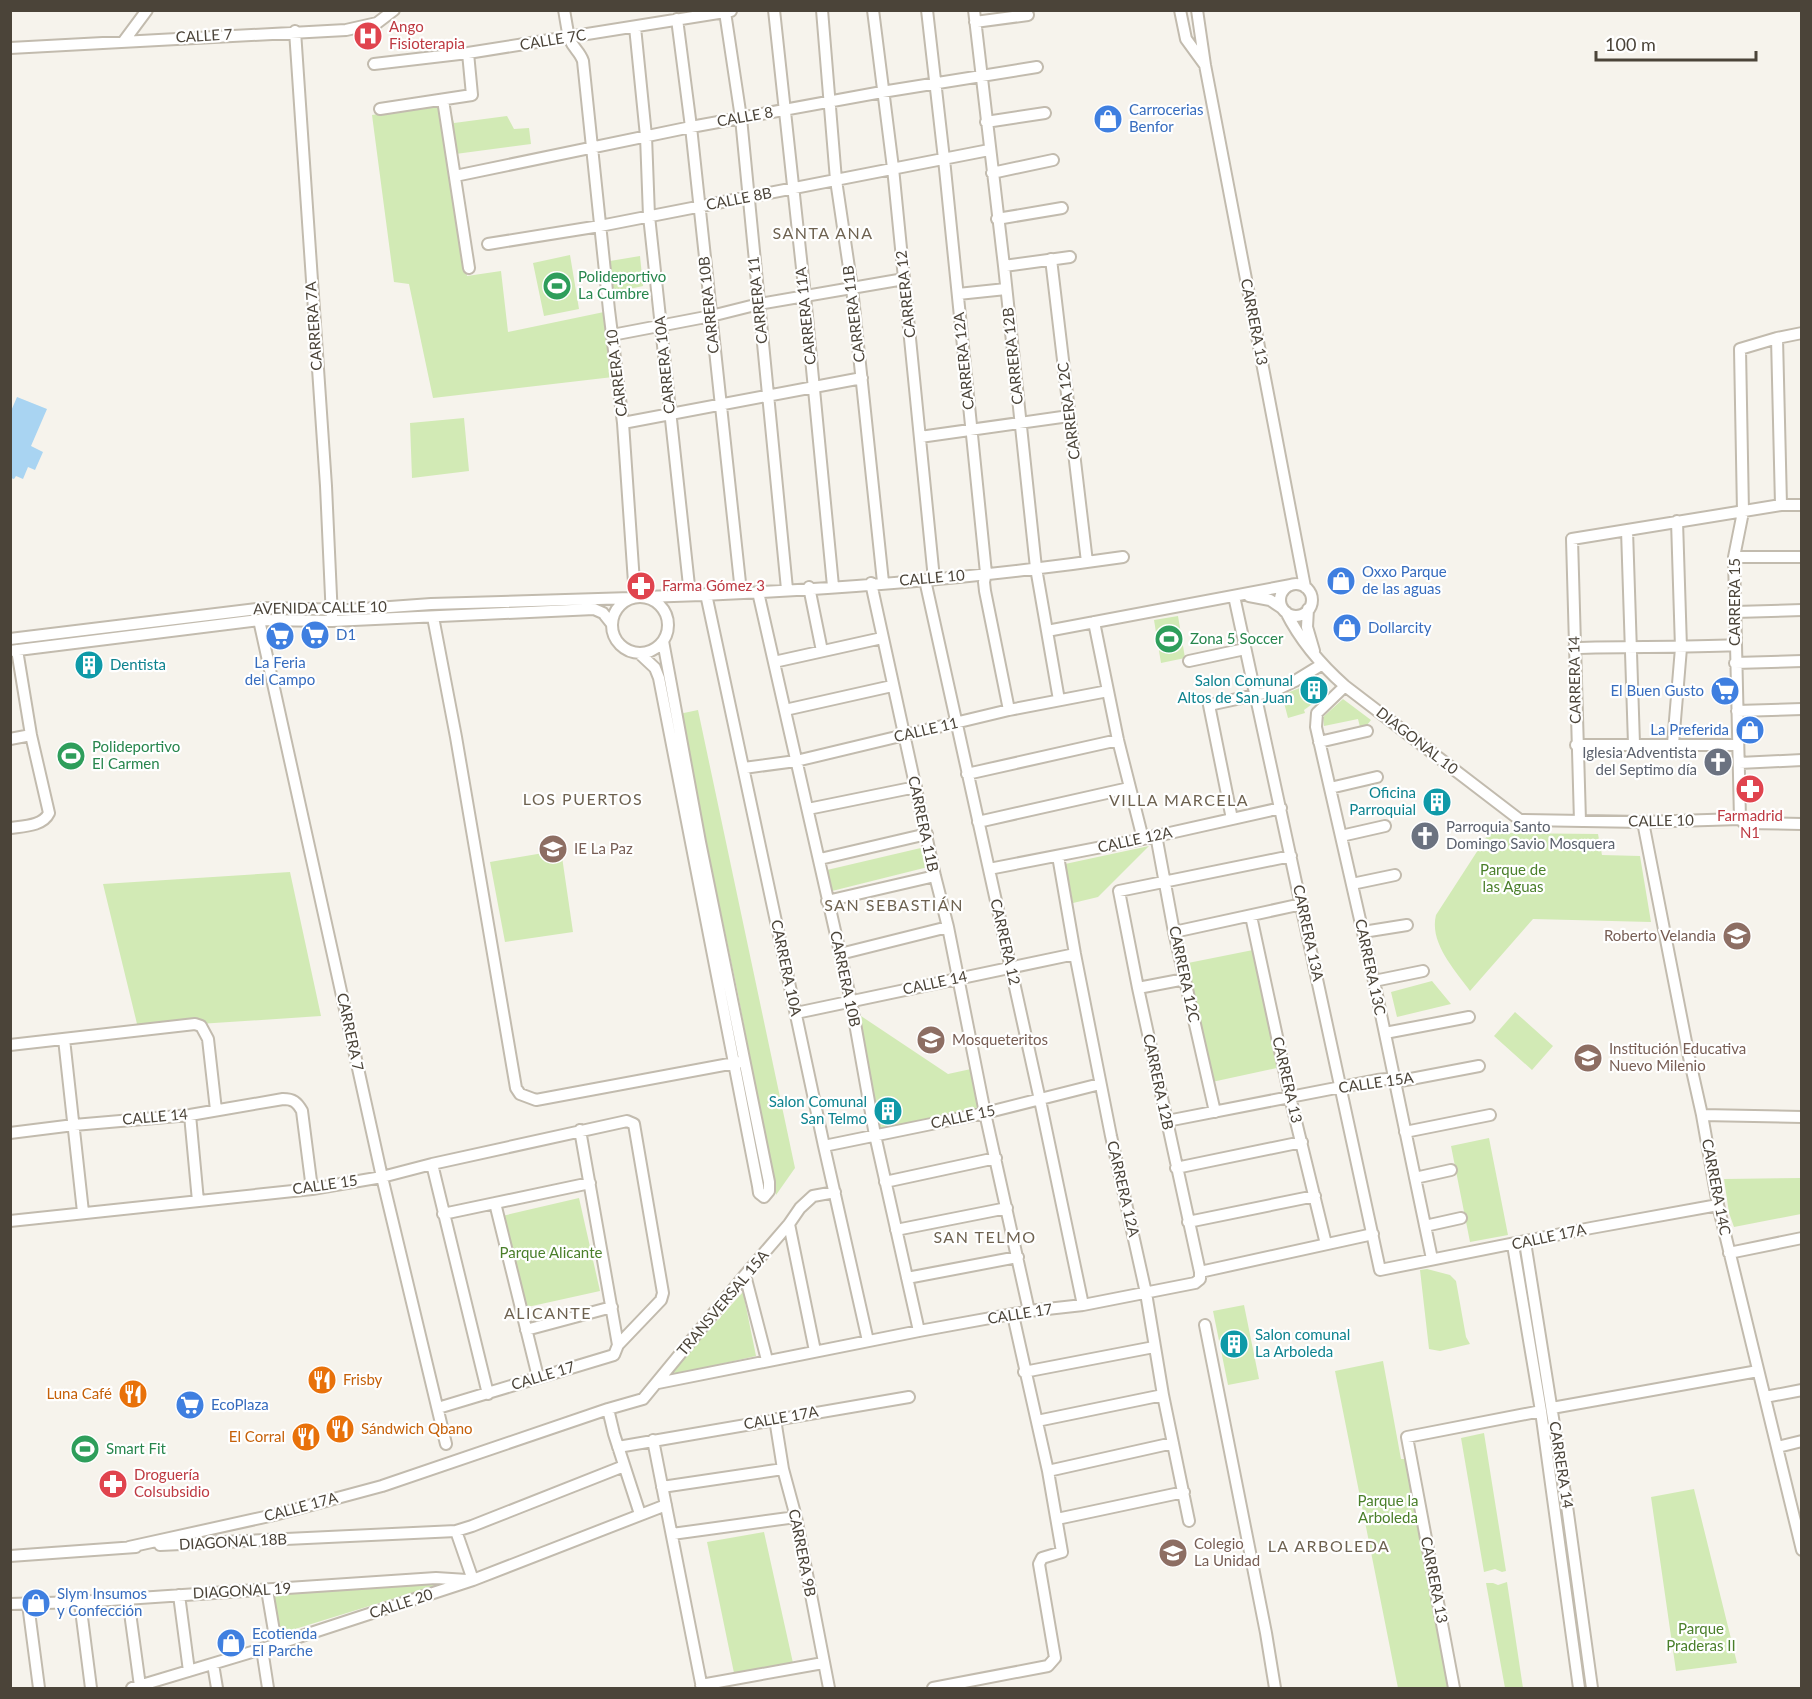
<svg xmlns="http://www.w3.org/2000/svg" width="1812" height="1699" font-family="Lato,sans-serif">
	<rect width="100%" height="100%" fill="#f6f3ec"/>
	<path fill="#d2eab5" d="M449,104l5,19 53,-7 7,13 15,-1 2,16 -83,11 19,121 34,-5 7,61 96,-20 9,65 -180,21 -24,-114 -15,-2 -22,-167z
		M570,255l9,54 -35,7 -11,-53z
		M640,256l3,30 -36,8 -3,-32z
		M464,418l5,53 -57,7 -2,-55z
		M1178,616l7,42 -24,5 -7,-43z
		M1302,687l13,15 -11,8 1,3 -17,5 -6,-23z
		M1343,699l28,21 -4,5 -7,2 -2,-8 -34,7 -1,-9z
		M698,710l97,458 -19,27 -38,-201 -59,-280z
		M1489,833l109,1 4,21 38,1 11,66 -118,-3 -63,72c-15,-21 -41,-48 -34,-76z
		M1149,846l-51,51 -25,6 -8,-39z
		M925,847l3,20 -96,24 -5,-21z
		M561,850l12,82 -68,10 -15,-80z
		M290,872l31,144 -183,12 -35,-144z
		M1253,950l24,118 -65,14 -24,-119z
		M1432,981l19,23 -54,13 -6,-25z
		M855,1012l93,62 23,-5 8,39 -99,21z
		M1515,1012l38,34 -21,24 -38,-34z
		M1489,1138l19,97 -38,7 -19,-96z
		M1801,1178v36l-67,13 -5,-14 -5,-34z
		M579,1198l21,93 -77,17 -21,-92z
		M1427,1269l23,6 6,6 10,56 4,7 -30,7 -11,-2 -9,-79z
		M743,1292l13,64 -89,20z
		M1244,1305l15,74 -31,6 -15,-74z
		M1383,1361l18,98h4l44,229h-51l-63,-317z
		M1484,1433l22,138 -4,1 -7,-3 -11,3 -23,-134z
		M1694,1489l43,174 -61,8 -25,-174z
		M764,1532l29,131 -59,10 -27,-131z
		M1507,1582l16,106h-18l-19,-105h7l5,2z
		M434,1584v2l-155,48 -6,-39z"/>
	<path fill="#a9d4f2" d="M17,397l30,12 -16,37 12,6 -8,18 -7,-3 -5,12 -7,-3 -2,3 -3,-1v-67z"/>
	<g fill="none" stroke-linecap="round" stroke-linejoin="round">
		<g stroke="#c2bbae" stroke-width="14">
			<path id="minor" d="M564,10c2,10 3,21 6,30 4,9 10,12 13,21l26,249 14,113 12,174
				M774,10l31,286 28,290
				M822,10l14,170 16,108 31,294
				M873,10l20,158 41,411
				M927,10l17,149 42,414 -2,9 1,9 24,119
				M974,10l30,256 32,302 23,132
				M1180,10l6,29 19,26
				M1197,10l8,55 100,522
				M725,12l16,106 46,471
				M677,19l14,108 50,465
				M975,22l53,-7
				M635,27l11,109 3,80 41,379
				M295,31l31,455 6,132
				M124,41l23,-31
				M10,48l336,-18 31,-7 17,-13
				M374,64l94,-11 263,-42
				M443,100l26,168
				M380,109l92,-14 -4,-42
				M986,122l59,-9
				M992,173l61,-13
				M455,176l236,-49 191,-35 155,-25
				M997,219l65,-11
				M488,244l112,-18 389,-76
				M1051,259l36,303
				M1004,266l66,-9
				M958,294l48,-5
				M612,335l99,-19 48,-12 145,-25
				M1777,338l4,167
				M623,423l239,-45
				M920,437l149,-21
				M1627,530l7,214
				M1734,557h68
				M925,580l115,520 43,205
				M871,583l64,293 13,51 37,186 44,198
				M1280 600a16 16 0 1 1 32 0a16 16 0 1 1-32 0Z
				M809,587l13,64
				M758,592l93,409 24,134 44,196
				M706,594l118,552 44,195
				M1234,596l146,674 211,-42 127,-23
				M1249,596l21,4 12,8
				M612 625a28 28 0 1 1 56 0a28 28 0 1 1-56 0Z
				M645,597c158,-5 321,-17 478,-40
				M1308,609l-1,18 7,24
				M1286,612c15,30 34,52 59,74l175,134 123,2 97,-3 4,4 58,1
				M1735,612l67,-2
				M433,617l23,120 60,351 4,6 16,6 204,-38
				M259,620l123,557 64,267
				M1094,622l24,118 25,99
				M1047,631l244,-46
				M10,639l255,-31 84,2 82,-6 200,-6
				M1574,648c54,-2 107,0 161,-3
				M10,651l249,-31 73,1 262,-12 9,4 8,10
				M639,653l16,15 4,10 99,508 1,7 5,4 5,-6v-9l-69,-340 -37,-201
				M1189,661l56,-12
				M774,662l108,-24
				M1735,663l67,-2
				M1345,686l-28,27 -1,14 58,254 58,278
				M785,710l107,-24
				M1737,711l65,-2
				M10,739l21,-4
				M1319,742l48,-11
				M1673,744l8,-96 -4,-127
				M1576,745h162
				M1739,763l63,-3
				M744,768l52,-7 213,-51 99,-19
				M967,774l151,-34
				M1330,788l47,-11
				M808,809l108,-22
				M1232,819l-23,-114 65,-14 21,-10 26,-16
				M1740,819l-6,-262 9,-45 -3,-163 37,-11 25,-5
				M1580,821l-8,-282 209,-34h21
				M978,822l151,-34
				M1643,822l46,235 13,58 16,90 84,345
				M10,828c14,-2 33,-2 39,-15l-18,-78 -14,-85
				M1156,835l18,97 41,180
				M1341,836l44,-10
				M1058,856l17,98 36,182 35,157 17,102 26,126
				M820,859l107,-25
				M989,869l154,-30 138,-31
				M1352,884l43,-9
				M827,901l108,-25
				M1251,916l39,181 36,147
				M1174,932l128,-28
				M1363,932l44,-7
				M840,954l108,-27
				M1374,981l49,-10
				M1138,988l47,-9
				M796,1013l279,-59
				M1385,1033l84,-16
				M64,1039l19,173
				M10,1045l185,-21 6,2 7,13 8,71
				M190,1115l8,86
				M1702,1115l100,2
				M1167,1121l210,-41 10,-1 8,3 84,-16
				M580,1130l38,215
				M1405,1132l85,-17
				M10,1133l64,-8 116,-10 93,-16c10,0 14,3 19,12l10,78
				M824,1146l161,-33 115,-29
				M432,1164l56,230
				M1176,1168l126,-26
				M1415,1178l36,-8
				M885,1182l111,-24
				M495,1203l43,174
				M443,1214l147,-31
				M10,1221l302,-32 70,-12 50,-13 195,-43 7,3 29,169 -2,7 -43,45 -4,10 -176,53
				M1188,1222l127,-26
				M789,1224l26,127
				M1425,1226l36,-8
				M896,1230l111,-22
				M1525,1242l42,264 25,182
				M1513,1245l28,166 38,277
				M1729,1253l73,-15
				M1200,1272l173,-38
				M745,1275l22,85
				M907,1278l111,-21
				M1205,1325l61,308 9,55
				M526,1330l86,-23
				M1024,1372l130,-25
				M658,1383l261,-52 110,-20 54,-6 112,-22 5,-4v-7l-62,-284 -19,-97 172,-35
				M1765,1397l37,-7
				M1552,1408l206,-37
				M608,1409l6,25 26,80
				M775,1419l8,50 13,48 33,171
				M1037,1421l126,-26
				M653,1440l49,248
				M618,1447l291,-50
				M1778,1447l24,-6
				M1048,1471l125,-28
				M662,1487l121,-18
				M1057,1519l127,-27
				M456,1531l17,49
				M672,1534l124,-17
				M160,1545l296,-14 16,-5 152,-60
				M129,1547l145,-32 108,-29 226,-77 35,-10 102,-124 44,-51 11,-16 13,-12 22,-4
				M10,1556l126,-9
				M267,1590l9,53
				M179,1595l10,76
				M128,1598l12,88
				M80,1602l11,86
				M10,1604l70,-2 356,-24 31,2
				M28,1604l11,84
				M262,1649l6,39
				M213,1664l4,24
				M701,1685l122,-22
				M132,1688l130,-39 211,-69 193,-75
				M933,1688l115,-22 7,-8 -16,-94 3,-6 20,-6 -14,-81 -35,-156
				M1454,1688l-47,-251 134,-26"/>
		</g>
		<use href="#minor" stroke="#fff" stroke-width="10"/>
	</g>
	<defs>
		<g id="hospital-disc" transform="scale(1.5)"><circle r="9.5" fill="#e0444e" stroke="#fff"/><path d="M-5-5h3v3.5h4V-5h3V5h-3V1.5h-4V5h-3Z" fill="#fff"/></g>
		<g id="shop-disc" transform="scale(1.5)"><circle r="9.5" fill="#3f7fe0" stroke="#fff"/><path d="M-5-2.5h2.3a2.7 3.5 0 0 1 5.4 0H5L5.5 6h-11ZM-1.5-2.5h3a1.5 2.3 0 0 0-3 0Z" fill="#fff"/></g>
		<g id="stadium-disc" transform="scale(1.5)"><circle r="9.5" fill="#2e9e5b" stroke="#fff"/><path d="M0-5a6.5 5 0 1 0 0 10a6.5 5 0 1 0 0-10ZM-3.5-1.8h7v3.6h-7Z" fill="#fff"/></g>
		<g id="pharmacy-disc" transform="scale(1.5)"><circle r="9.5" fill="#e0444e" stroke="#fff"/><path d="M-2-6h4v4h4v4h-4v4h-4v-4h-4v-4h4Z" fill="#fff"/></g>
		<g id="supermarket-disc" transform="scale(1.5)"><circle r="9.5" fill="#3f7fe0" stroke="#fff"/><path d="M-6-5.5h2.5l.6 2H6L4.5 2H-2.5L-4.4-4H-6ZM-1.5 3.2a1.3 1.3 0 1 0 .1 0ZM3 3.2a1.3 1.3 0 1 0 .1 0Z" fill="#fff"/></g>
		<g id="building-disc" transform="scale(1.5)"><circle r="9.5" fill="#0f9aa8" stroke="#fff"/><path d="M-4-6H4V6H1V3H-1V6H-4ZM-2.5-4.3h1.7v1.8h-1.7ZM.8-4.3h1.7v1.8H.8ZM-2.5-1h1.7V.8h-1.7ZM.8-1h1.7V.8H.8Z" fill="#fff"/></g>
		<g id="church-disc" transform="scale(1.5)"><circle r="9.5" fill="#6b7280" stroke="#fff"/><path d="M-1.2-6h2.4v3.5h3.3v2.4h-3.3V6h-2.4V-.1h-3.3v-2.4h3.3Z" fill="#fff"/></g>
		<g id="school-disc" transform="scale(1.5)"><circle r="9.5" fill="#8d6e63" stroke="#fff"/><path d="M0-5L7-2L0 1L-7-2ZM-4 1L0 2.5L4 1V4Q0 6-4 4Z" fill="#fff"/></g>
		<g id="restaurant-disc" transform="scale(1.5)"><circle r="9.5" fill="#e8710a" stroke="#fff"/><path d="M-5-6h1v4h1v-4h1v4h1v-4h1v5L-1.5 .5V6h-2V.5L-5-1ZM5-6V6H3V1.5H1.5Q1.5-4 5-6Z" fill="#fff"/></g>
	</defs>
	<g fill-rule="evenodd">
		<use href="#hospital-disc" x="368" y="36"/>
		<use href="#shop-disc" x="1108" y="119"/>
		<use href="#stadium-disc" x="557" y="286"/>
		<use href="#shop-disc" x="1341" y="581"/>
		<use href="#pharmacy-disc" x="641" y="586"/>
		<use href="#shop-disc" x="1347" y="628"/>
		<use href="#supermarket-disc" x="315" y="635"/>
		<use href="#supermarket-disc" x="280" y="636"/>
		<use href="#stadium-disc" x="1169" y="639"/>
		<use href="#building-disc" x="89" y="665"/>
		<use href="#building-disc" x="1314" y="690"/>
		<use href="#supermarket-disc" x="1725" y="691"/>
		<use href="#shop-disc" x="1750" y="730"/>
		<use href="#stadium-disc" x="71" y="756"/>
		<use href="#church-disc" x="1718" y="762"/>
		<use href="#pharmacy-disc" x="1750" y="789"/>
		<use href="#building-disc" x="1437" y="802"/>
		<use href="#church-disc" x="1425" y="836"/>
		<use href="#school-disc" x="553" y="849"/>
		<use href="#school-disc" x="1737" y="936"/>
		<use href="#school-disc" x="931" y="1040"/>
		<use href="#school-disc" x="1588" y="1058"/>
		<use href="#building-disc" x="888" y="1111"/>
		<use href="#building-disc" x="1234" y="1344"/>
		<use href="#restaurant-disc" x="322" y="1380"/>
		<use href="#restaurant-disc" x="133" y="1394"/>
		<use href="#supermarket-disc" x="190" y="1405"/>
		<use href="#restaurant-disc" x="340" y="1429"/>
		<use href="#restaurant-disc" x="306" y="1437"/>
		<use href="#stadium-disc" x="85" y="1449"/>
		<use href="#pharmacy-disc" x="113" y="1484"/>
		<use href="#school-disc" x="1173" y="1553"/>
		<use href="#shop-disc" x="36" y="1603"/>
		<use href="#shop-disc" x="231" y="1643"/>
	</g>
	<g text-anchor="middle" stroke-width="4.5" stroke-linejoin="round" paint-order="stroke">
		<g font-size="15" fill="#be3a42" stroke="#fff" text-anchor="start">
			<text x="389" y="32">Ango<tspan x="389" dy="17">Fisioterapia</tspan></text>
			<text x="662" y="591">Farma Gómez 3</text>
			<text x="1750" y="821" text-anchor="middle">Farmadrid<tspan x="1750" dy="17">N1</tspan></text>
			<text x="134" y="1480">Droguería<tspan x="134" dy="17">Colsubsidio</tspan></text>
		</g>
		<g font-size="15" fill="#4b4439" stroke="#fff">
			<text transform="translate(204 36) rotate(-3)" y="5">CALLE 7</text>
			<text transform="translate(553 40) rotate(-9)" y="5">CALLE 7C</text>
			<text transform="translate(745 117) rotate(-10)" y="5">CALLE 8</text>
			<text transform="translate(739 199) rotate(-11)" y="5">CALLE 8B</text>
			<text transform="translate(906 294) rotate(-96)" y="5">CARRERA 12</text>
			<text transform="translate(758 300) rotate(-96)" y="5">CARRERA 11</text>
			<text transform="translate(709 305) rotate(-96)" y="5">CARRERA 10B</text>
			<text transform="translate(854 314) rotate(-97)" y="5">CARRERA 11B</text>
			<text transform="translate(806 316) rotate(-96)" y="5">CARRERA 11A</text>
			<text transform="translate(1254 322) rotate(79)" y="5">CARRERA 13</text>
			<text transform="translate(314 326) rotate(-94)" y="5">CARRERA 7A</text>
			<text transform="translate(1013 356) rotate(-96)" y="5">CARRERA 12B</text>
			<text transform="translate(964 361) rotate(-96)" y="5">CARRERA 12A</text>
			<text transform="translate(665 365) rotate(-96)" y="5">CARRERA 10A</text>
			<text transform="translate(617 373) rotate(-97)" y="5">CARRERA 10</text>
			<text transform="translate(1069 411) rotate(-97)" y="5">CARRERA 12C</text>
			<text transform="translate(932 578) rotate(-5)" y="5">CALLE 10</text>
			<text transform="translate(1735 602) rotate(-90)" y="5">CARRERA 15</text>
			<text transform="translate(320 608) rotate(-1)" y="5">AVENIDA CALLE 10</text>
			<text transform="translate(1575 680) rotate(-91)" y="5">CARRERA 14</text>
			<text transform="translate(926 730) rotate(-13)" y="5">CALLE 11</text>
			<text transform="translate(1417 741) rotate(38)" y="5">DIAGONAL 10</text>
			<text transform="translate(1661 821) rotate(-1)" y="5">CALLE 10</text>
			<text transform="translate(923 824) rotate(78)" y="5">CARRERA 11B</text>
			<text transform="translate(1135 840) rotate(-12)" y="5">CALLE 12A</text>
			<text transform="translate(1308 933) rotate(78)" y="5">CARRERA 13A</text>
			<text transform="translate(1005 942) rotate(77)" y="5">CARRERA 12</text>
			<text transform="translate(1370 967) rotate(78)" y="5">CARRERA 13C</text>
			<text transform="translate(786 968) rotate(78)" y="5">CARRERA 10A</text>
			<text transform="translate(1184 974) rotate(78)" y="5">CARRERA 12C</text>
			<text transform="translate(845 979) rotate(78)" y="5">CARRERA 10B</text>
			<text transform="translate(935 983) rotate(-12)" y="5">CALLE 14</text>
			<text transform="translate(350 1032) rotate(78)" y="5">CARRERA 7</text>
			<text transform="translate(1287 1080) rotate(77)" y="5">CARRERA 13</text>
			<text transform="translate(1158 1082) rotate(78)" y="5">CARRERA 12B</text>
			<text transform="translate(1376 1083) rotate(-8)" y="5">CALLE 15A</text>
			<text transform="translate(155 1117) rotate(-5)" y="5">CALLE 14</text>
			<text transform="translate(963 1117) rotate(-12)" y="5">CALLE 15</text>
			<text transform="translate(325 1185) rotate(-8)" y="5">CALLE 15</text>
			<text transform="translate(1716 1187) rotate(79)" y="5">CARRERA 14C</text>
			<text transform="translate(1123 1189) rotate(77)" y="5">CARRERA 12A</text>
			<text transform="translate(1549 1237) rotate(-12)" y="5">CALLE 17A</text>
			<text transform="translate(723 1303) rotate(-50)" y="5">TRANSVERSAL 15A</text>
			<text transform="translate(1020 1314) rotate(-9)" y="5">CALLE 17</text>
			<text transform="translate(543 1376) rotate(-17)" y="5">CALLE 17</text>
			<text transform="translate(781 1418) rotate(-10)" y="5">CALLE 17A</text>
			<text transform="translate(1561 1465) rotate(81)" y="5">CARRERA 14</text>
			<text transform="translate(301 1507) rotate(-15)" y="5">CALLE 17A</text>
			<text transform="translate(233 1542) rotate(-3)" y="5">DIAGONAL 18B</text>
			<text transform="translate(802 1553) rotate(79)" y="5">CARRERA 9B</text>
			<text transform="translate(1434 1580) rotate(79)" y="5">CARRERA 13</text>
			<text transform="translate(242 1591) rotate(-3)" y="5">DIAGONAL 19</text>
			<text transform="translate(401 1604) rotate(-18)" y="5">CALLE 20</text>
		</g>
		<g font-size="15" fill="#366cbe" stroke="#fff" text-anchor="start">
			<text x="1129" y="115">Carrocerias<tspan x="1129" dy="17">Benfor</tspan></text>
			<text x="1362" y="577">Oxxo Parque<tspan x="1362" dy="17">de las aguas</tspan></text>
			<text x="1368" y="633">Dollarcity</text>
			<text x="336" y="640">D1</text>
			<text x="280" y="668" text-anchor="middle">La Feria<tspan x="280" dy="17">del Campo</tspan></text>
			<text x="1704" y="696" text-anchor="end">El Buen Gusto</text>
			<text x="1729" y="735" text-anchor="end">La Preferida</text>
			<text x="211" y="1410">EcoPlaza</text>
			<text x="57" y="1599">Slym Insumos<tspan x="57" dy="17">y Confección</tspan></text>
			<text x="252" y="1639">Ecotienda<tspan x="252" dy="17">El Parche</tspan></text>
		</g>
		<g font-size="15" fill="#27864d" stroke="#fff" text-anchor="start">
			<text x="578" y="282">Polideportivo<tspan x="578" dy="17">La Cumbre</tspan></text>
			<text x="1190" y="644">Zona 5 Soccer</text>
			<text x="92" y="752">Polideportivo<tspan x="92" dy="17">El Carmen</tspan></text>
			<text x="106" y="1454">Smart Fit</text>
		</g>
		<g font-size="15" fill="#0d838f" stroke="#fff" text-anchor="end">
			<text x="110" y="670" text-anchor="start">Dentista</text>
			<text x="1293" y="686">Salon Comunal<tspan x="1293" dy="17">Altos de San Juan</tspan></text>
			<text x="1416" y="798">Oficina<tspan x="1416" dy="17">Parroquial</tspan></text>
			<text x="867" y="1107">Salon Comunal<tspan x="867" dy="17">San Telmo</tspan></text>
			<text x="1255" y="1340" text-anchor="start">Salon comunal<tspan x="1255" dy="17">La Arboleda</tspan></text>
		</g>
		<g font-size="15" fill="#5b616d" stroke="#fff" text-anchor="end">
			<text x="1697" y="758">Iglesia Adventista<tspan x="1697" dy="17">del Septimo día</tspan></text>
			<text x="1446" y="832" text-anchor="start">Parroquia Santo<tspan x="1446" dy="17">Domingo Savio Mosquera</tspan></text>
		</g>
		<g font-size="15" fill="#785e54" stroke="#fff" text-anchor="start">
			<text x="574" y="854">IE La Paz</text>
			<text x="1716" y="941" text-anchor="end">Roberto Velandia</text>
			<text x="952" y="1045">Mosqueteritos</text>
			<text x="1609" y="1054">Institución Educativa<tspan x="1609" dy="17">Nuevo Milenio</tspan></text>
			<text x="1194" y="1549">Colegio<tspan x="1194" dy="17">La Unidad</tspan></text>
		</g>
		<g font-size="15" fill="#4a7f2a" stroke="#fff">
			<text x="1513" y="875">Parque de<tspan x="1513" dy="17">las Aguas</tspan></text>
			<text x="551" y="1258">Parque Alicante</text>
			<text x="1388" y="1506">Parque la<tspan x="1388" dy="17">Arboleda</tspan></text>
			<text x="1701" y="1634">Parque<tspan x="1701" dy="17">Praderas II</tspan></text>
		</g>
		<g font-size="15" fill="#c56008" stroke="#fff" text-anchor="start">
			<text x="343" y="1385">Frisby</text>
			<text x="112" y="1399" text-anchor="end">Luna Café</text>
			<text x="361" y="1434">Sándwich Qbano</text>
			<text x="285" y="1442" text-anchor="end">El Corral</text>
		</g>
		<g font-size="16" letter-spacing="1.5" fill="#6e6250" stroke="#fff">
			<text x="823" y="239">SANTA ANA</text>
			<text x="583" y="805">LOS PUERTOS</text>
			<text x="1179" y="806">VILLA MARCELA</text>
			<text x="894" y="911">SAN SEBASTIÁN</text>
			<text x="985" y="1243">SAN TELMO</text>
			<text x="548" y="1319">ALICANTE</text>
			<text x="1329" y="1552">LA ARBOLEDA</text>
		</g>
	</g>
	<rect width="1812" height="1699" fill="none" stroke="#4b4439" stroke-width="24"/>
	<path d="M1596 51v9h160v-9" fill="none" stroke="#4b4439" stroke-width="3"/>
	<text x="1605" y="51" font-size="18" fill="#4b4439" stroke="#ffffff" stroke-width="4.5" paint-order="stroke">100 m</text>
</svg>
